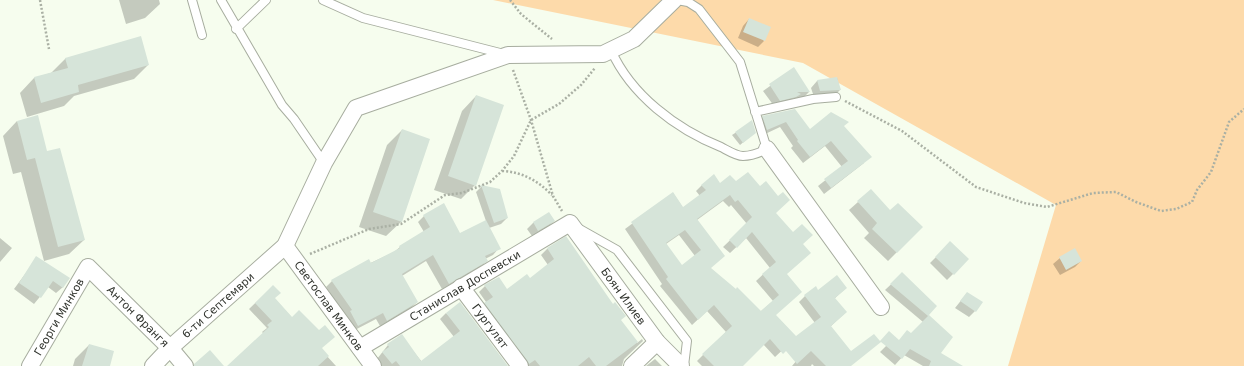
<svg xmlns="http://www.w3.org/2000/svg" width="1244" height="366" font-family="'DejaVu Sans',sans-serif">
	<rect width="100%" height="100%" fill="#f6fdee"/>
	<path fill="#fddaaa" d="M493,0h751v366h-236l48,-161 -253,-142z"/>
	<path fill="#0003" fill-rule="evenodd" d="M119,0h40l1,4 -15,14 -19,6z
		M749,19l15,22 -6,6 -20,-9 5,-12z
		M66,58l82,7 -14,14 -60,17 -10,10 -37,11 -7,-24 14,-15 17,-5z
		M794,69l15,23 -6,6h-8l-21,8 -11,-15z
		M837,78l3,12 -6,6 -20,1 -3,-9 6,-7z
		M476,96l-1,89 -14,14 -27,-9 28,-79z
		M795,110l15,21 33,-4 21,36 -40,31 -6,-8 24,-19 -17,-21 -22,17 -12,-15 2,-2 -13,-19 -19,9 -4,-13 6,-6z
		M17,121l67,119 -15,14 -25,7 -23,-89 -8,2 -10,-38z
		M752,122v13l-12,10 -8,-10z
		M402,130l27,10 -28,82 -15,14 -27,-9 28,-82z
		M702,185h18l55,29 27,30 -16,30 -11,41 22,23 18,-15 -16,-21 6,-6 13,-4 28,-4 -12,11 12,13 -16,15 5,39h-21l-2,-2 -1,2h-19l15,-18 -17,-5 -15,14 -12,-13 -21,22h-40l-5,-5 29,-29 -19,-21 -15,14 -32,-39 2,-2 -37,-55 48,-36 10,15 17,-12 -4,-5zM723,201l6,6 2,-2 16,19 -24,23 7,6 16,-15 24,30 -14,13 17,20 -13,11 -50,-44 -13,-48zM679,235l16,21 -13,11 -16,-23z
		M482,186l25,32 -6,6 -12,4 10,20 -6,7 -8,4 2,2 -7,6 -38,22 -16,-28 -24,15 15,26 -6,6 -31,18 -4,-7 -25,13 -5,-15 -20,-30 6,-6 62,-29 6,-5 24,-15 -6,-10 6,-6 35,18 27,-13 -10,-29z
		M858,202l64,25 -34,34 -24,-23 5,-5 -20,-23z
		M549,214l5,7 -6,6 -16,9 -5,-7 6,-6z
		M0,238l12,10 -12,14z
		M566,238l54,82 17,23 5,-4 1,2 -19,18 -2,7h-102l-41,-57 7,-7 -7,-10 6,-6 22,4 23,-10 18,-15 -7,-10 6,-6z
		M950,243l18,16 -21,21 -17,-17z
		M37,258l26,29 -7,6 -8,-6 -14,17 -20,-15z
		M1060,258l21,3 -6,6 -15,8 -7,-11z
		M902,274l26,41 11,38 10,13h-26l-19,-11 -9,10 -15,-13 15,-15 4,4 12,-7 12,-12 -38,-32z
		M273,286l1,12 62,68h-107l35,-32 -2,-2 5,-4 -18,-19z
		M967,293l8,18 -6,6 -14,-9z
		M446,313l61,53h-125l-5,-7 11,-14 13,-9 21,26 32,-25 -14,-18z
		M89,345l20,21h-36l2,-7z
		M655,359l7,7h-16z"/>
	<path fill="#d6e4d9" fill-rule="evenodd" d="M749,18l22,9 -6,14 -22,-9z
		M141,36l8,29 -71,20 1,7 -38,11 -7,-26 34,-9 -3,-10z
		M794,67l16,25h-13l4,2 -5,3 -16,4 -11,-17z
		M837,77l4,13 -21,1 -3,-11z
		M476,95l28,10 -28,81 -28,-10z
		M795,109l15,20 21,-17 18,10 -5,4 28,31 -41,31 -7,-9 24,-18 -17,-20 -21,16 -13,-16 1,-1 -12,-18 -19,8 -5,-14z
		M38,115l9,36 13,-3 25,92 -27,7 -23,-89 -8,2 -10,-39z
		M752,120l4,13 -13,10 -8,-11z
		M402,129l28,10 -28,83 -29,-10z
		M748,172l12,14 6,-5 12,15 5,-4 7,8 -14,13 17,19 9,-8 11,11 -10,9 8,9 -24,21 15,18 -26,23 20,21 25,-19 -17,-22 12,-9 2,4 19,-15 10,13 -12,10 12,14 -16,14 20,25 23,-17 6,7 9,-10 10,9 8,-10 4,3 17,-17 -38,-32 12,-12 35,34 -8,9 24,22 -12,16 22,13h-34l2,-5 -21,-12 -8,10 -21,-17 -30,24h-25l-15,-15 -14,13 -11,-13 -3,3 -13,-15 -27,27h-29l-12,-12 30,-28 -18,-21 -16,15 -32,-41 2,-2 -37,-55 42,-30 10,15 23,-17 -5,-5 13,-11 6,9 10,-8 6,6zM730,195l5,7 3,-2 14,17 -23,23 8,8 15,-16 24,30 -14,12 17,21 -18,16 -24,-24 -1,2 -25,-21 14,-12 -28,-37zM685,230l16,20 -19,15 -16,-22z
		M481,185l19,4 8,29 -14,5z
		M871,189l19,21 8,-7 25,24 -26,26 -25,-24 5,-6 -20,-22z
		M444,203l16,30 26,-13 15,29 -16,7 3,5 -39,23 -16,-29 -31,19 16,28 -31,19 -4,-8 -25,13 -8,-15 2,-1 -21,-30 38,-21 2,4 29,-15 -1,-2 31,-19 -7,-12z
		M549,212l6,9 -17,10 -5,-9z
		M566,236l47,68 2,-2 11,14 -5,4 17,22 -32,24h-10l-7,-9 -11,9h-38l-5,-6 -6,4 -45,-61 9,-6 -9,-12 15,-8 8,12 20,-15 3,4 24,-19 -7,-11z
		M950,241l19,18 -15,16 -19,-18z
		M1075,248l7,13 -16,9 -7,-13z
		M36,256l34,22 -7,10 -10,-7 -12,17 -22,-15z
		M273,285l8,8 -6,5 17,19 7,-7 20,20 6,-5 10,12 -13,11 7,8 -11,10h-91l42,-39 -2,-2 5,-4 -17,-18z
		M967,292l16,10 -7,10 -16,-11z
		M460,302l48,64h-108l-4,-5 -4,3 -10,-12 7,-5 -2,-3 15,-10 19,27 39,-30 -14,-18z
		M89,344l25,7 -4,15h-28z
		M210,350l14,16h-30v-2z"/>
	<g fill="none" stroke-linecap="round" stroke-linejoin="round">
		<g stroke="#a7ad9f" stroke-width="10">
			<path id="service" d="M192,0l10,35
				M221,0l61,105 12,14 30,44
				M323,0l40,18 141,36
				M236,29l30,-29
				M611,50c20,45 65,79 110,97 6,3 15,9 22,9 9,0 16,-3 24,-7l-27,-87 -41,-53 -11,-7 -11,-2
				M755,112l58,-13 23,-2
				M578,228l39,22 70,91 -3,25"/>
		</g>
		<g stroke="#a7ad9f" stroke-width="18">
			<g id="minor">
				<path d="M767,149l114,158"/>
				<path id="s1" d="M285,246l88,120"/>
				<path id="s2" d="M461,287l59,79"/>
				<path id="s3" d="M360,348l210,-125 87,119 24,24"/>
				<path id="s4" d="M30,366l58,-99 82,81 15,18"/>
				<path id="s5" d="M153,366l17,-18 115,-102 39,-83 32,-55 152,-53 95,-1 31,-15 40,-39"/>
				<path d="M632,366l25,-24"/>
			</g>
		</g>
		<path stroke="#aab0a4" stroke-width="2.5" stroke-dasharray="2 2" stroke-linecap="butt" d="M40,0l9,49
			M510,0l11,14 31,25
			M513,70l18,50 22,76 9,15
			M845,101l57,30 74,56 48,16 23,4 46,-14 23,-1 20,10 25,9 15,-2 16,-7 5,-12 14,-18 18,-50 15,-13
			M502,171c21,1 36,10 50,24
			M310,254l59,-25 32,-5 44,-29 17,-2 28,-11 12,-11 12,-15 17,-36 28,-16 22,-19 14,-17"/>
		<use href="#service" stroke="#fff" stroke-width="8"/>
		<use href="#minor" stroke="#fff" stroke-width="16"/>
	</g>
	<g text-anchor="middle" stroke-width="3" stroke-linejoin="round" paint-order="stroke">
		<g font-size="11" fill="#2f322c" stroke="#fff">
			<text dy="4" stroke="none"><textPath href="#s3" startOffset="122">Станислав Доспевски</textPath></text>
			<text dy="4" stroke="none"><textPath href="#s3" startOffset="335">Боян Илиев</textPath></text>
			<text dy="4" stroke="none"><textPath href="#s5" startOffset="89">6-ти Септември</textPath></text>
			<text dy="4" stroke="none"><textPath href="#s1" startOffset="74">Светослав Минков</textPath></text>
			<text dy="4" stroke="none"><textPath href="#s4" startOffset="185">Антон Франгя</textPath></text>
			<text dy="4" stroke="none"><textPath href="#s4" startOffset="57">Георги Минков</textPath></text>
			<text dy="4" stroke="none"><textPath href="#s2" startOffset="49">Гургулят</textPath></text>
		</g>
	</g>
</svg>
